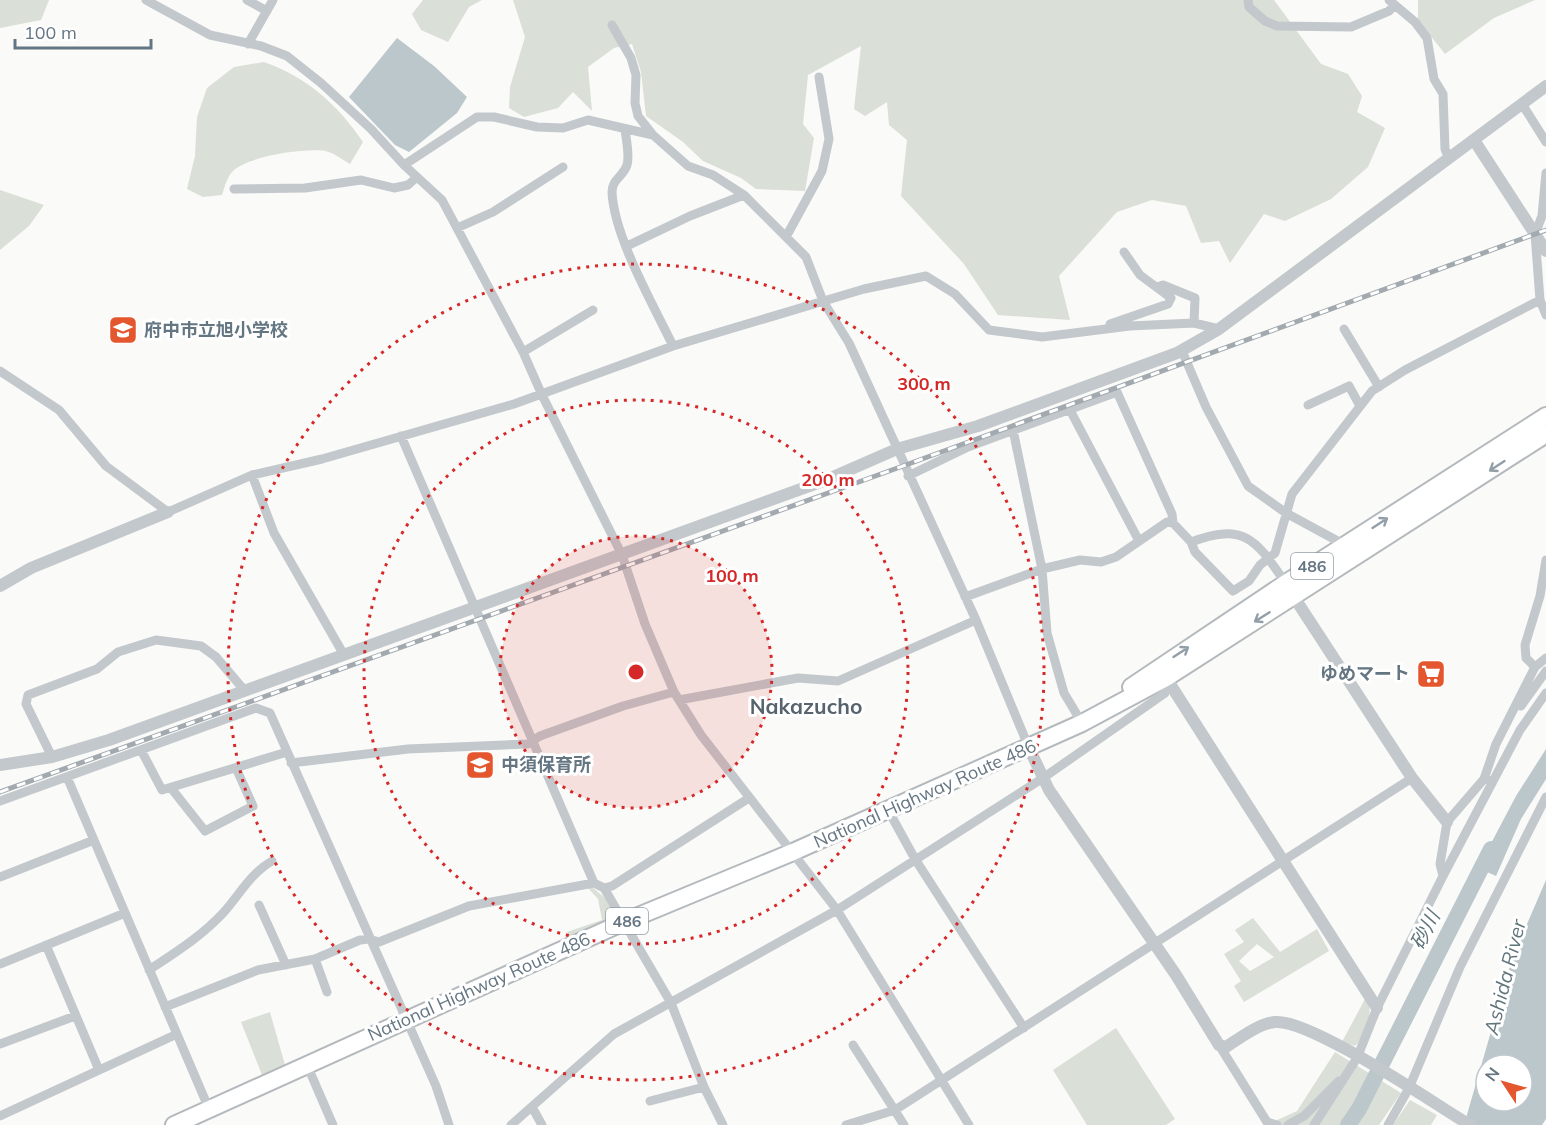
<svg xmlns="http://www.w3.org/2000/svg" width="1546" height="1125" font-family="Mulish,'Noto Sans JP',sans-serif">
	<rect width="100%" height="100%" fill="#fafaf8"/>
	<path fill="#dadfd7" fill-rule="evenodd" d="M0,0h49l-8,20 -41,8z
		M423,0h59l-13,7 -21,35 -27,-12 -9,-16z
		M513,0h761l47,64 27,10 14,22 -5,16 28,16 -17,39 -37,32 -46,22 -21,-7 -34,49 -11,-22 -18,2 -15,-37 -34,-6 -35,12 -58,64 11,44 -72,-5 -34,-51 -63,-68 6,-56 -18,-15 -2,-23 -22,14 -11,-7 7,-63 -53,29 -5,49 11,14 -9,53 -49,-2 -15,-11 -38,-17 -20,-19 -37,-26 -5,-44 -9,-28 -18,4 -26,19 4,44 -19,-19 -15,16 -34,9 -15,-9 1,-21 15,-50z
		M1418,0h117l-41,18 -49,36 -27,-34z
		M264,62c43,15 74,43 99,80l-13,22c-7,-4 -17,-12 -25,-13 -21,-3 -75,5 -91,19 -7,6 -9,16 -12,25l-19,2 -16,-8 8,-33 2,-39 10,-29 27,-21z
		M0,190l44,15 -15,21 -29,24z
		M592,887l13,11 10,18 -45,21 -3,-5 35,-12 -4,-21 -10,-11z
		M1253,918l27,34 37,-23 12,22 -85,51 -10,-16 7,-5 -17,-27 20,-12 -9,-12zM1257,944l17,13 -24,14 -11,-10z
		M1366,997c9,13 0,39 -11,49l-13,-4z
		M270,1012l15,53 -23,10 -21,-53z
		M1116,1028l59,91 -9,6h-79l-34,-55z
		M1335,1052l66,41 -22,32h-113l31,-14z
		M1410,1100l27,15 -6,10h-38z"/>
	<path fill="#bbc7cb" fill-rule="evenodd" d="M397,38l37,28 33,31 -10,16 -48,39 -14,-7 -46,-48z
		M1546,749v30l-25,40 -25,57 -18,-8 38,-72z
		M1546,880v239l-4,6h-78l48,-166zM1486,1065h36v36h-36z"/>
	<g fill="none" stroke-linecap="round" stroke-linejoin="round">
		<path stroke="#bbc7cb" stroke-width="16" d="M1348,1125l11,-16 132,-260"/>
		<g stroke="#b4b9bd" stroke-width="20">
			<path id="trunk" d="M1131,687l155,-104 260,-167
				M174,1125l450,-203 169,-70 289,-129 84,-45 380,-244"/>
		</g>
		<path stroke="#c3c8cc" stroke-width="9" d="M146,0l64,35 51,11 26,10 34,27 50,46 33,36 38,35 81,152 19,43 80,160 23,69 29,68 27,43 136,175 132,215
			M247,0l20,11
			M1248,0l1,7 16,14 12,5 74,1 38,-16 5,-6
			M1389,0l26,22 12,16 7,41 9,15 2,55 4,10
			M612,25l19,33 5,17 -1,28 3,13 15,19
			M248,44l25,-44
			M1522,104l24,38
			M625,129c1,11 5,26 2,36 -4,12 -15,14 -15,27 2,45 41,112 61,154
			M404,165l73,-48h17l43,10 26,1 25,-8 65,15 35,31 25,9 31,20 62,62 17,44 26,42 127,277 53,128
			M1546,173l-4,43 -7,18 5,66 6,15
			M234,189l71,-1 56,-8 33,8 14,-3 9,-8
			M457,228l36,-16 70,-45
			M786,237l36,-66 7,-32 -10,-62
			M627,246l63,-30 54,-21
			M1158,287l5,-2 32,13 -1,25
			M1110,324l58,-20 3,-6 -31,-23 -16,-23
			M1344,329l35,58
			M1182,351l24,56 42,79 38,27 59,32
			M523,352l70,-42
			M0,371l59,39 47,56 62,46 84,-37 70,-16 192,-55 159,-58 191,-57 62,-13 29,18 34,36 53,7 88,-11 64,-3 25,6
			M1308,405l41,-19 11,20
			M1070,410l69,131
			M1013,430l29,139 5,64 17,60 18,30
			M401,436l193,447 10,5 67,115 33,84 19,38
			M252,475l22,58 70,122
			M908,476l60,-29 149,-55 55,122 1,9
			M1191,542l4,10 38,39 16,-10 11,-16 15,-12 17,-59 80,-103 33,-21 135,-70
			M965,597l77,-28 38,-9 21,2 15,-5 51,-35 6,1 18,19c56,-21 66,0 96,43
			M1535,667l-9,-9 -1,-13 15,-49 6,-36
			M679,700l119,-22 40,3 138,-61
			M1521,706l25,-35
			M141,750l21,40 125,-38
			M52,757l-26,-53 2,-9 69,-26 21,-17 38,-12 45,6 15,11 29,34
			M291,763l117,-14 120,-5 12,-8 83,-30 51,-14
			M67,777l142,332
			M1484,779l12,-35 39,-77 11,-9
			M171,788l34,43 48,-25 -17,-38
			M0,801l256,-93 14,5 166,373 13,39
			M887,808l28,51 109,169
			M1443,876l-3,-12 7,-42 37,-43 4,1
			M0,877l94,-37
			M604,888l8,-2 137,-88
			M259,905l27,60
			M46,945l53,125
			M315,959l12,33
			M0,964l125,-51
			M149,970c27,-18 53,-34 75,-58 16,-18 26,-38 48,-51
			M165,1007l93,-37 57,-11 45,-19 9,-1 10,3 90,-36 125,-23
			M0,1044l75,-28
			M853,1045l51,80
			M1219,1045l48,77 10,3
			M307,1065l26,60
			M650,1101l54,-14
			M532,1107l10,18
			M0,1116l177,-82
			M511,1125l103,-91 223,-124 206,-132 122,-85 1,-15
			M846,1125l49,-15 517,-332
			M1288,1125l16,-9 35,-35
			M1314,1125l43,-67 20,-50 66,-132 77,-146 26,-37
			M1388,1125l21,-37 51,-121 86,-170"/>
		<path stroke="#c3c8cc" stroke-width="12" d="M1474,140l72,111
			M0,586l31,-18 137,-56
			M1294,597l118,181 35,44
			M1163,673l214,335
			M1029,748l20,42 127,185 43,70 7,2c14,-9 32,-23 49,-25 36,-3 158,81 195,103
			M0,765l52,-8 57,-17 717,-260 71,-31 81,-23 199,-73 42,-24 327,-243"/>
		<use href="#trunk" stroke="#fff" stroke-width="16"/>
		<g stroke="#a2aab0" stroke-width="5">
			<path id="rail" d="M0,792l903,-326 643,-236"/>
		</g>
		<use href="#rail" stroke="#fff" stroke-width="3" stroke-dasharray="9" stroke-linecap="butt"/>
	</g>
	<defs><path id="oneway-shaft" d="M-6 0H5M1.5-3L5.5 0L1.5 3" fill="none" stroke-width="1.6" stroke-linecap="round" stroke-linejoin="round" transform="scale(1.5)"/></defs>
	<g stroke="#939fa8">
		<use href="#oneway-shaft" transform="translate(1497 466) rotate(147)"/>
		<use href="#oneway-shaft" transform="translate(1380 523) rotate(-33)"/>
		<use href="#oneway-shaft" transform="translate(1262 617) rotate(148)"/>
		<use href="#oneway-shaft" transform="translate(1181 652) rotate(-33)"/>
	</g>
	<circle cx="636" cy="672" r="136" fill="#d62828" fill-opacity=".12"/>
	<g fill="none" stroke="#d62828" stroke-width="3" stroke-dasharray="3 6">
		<circle cx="636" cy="672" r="136"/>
		<circle cx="636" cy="672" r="272"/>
		<circle cx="636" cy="672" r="408"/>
	</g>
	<defs>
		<g id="school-square" transform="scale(1.5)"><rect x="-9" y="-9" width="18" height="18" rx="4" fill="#e4572e" stroke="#fff"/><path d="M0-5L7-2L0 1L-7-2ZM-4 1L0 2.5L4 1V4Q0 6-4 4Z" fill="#fff"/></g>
		<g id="supermarket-square" transform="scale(1.5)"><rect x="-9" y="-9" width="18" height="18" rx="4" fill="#e4572e" stroke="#fff"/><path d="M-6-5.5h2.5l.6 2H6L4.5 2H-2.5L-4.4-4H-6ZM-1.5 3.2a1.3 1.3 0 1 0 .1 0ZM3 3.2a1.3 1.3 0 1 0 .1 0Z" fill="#fff"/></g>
	</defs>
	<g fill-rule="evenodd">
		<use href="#school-square" x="123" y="330"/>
		<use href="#supermarket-square" x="1431" y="674"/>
		<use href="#school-square" x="480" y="765"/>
	</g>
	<g text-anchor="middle" stroke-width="6" stroke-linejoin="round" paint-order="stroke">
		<g fill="#fff" stroke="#939fa8" stroke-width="1.5">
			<rect x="1291" y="553" width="42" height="26" rx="4.5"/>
			<rect x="606" y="908" width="42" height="26" rx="4.5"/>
		</g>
		<g font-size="16" font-weight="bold" fill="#657683">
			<text x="1312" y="572">486</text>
			<text x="627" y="927">486</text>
		</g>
		<g font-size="18" font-weight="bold" fill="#657683" stroke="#fff" text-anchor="start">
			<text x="144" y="336">府中市立旭小学校</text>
			<text x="1410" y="680" text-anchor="end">ゆめマート</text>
			<text x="501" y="771">中須保育所</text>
		</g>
		<g font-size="18" fill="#657683" stroke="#fff">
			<text transform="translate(925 794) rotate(-24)" y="6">National Highway Route 486</text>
			<text transform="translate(479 987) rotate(-24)" y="6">National Highway Route 486</text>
		</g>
		<g font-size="20" font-style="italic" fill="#60757c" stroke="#fff">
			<text transform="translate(1425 930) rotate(-63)" y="7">砂川</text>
			<text transform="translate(1505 977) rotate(-76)" y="7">Ashida River</text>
		</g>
		<g font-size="21" font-weight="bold" fill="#57646e" stroke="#fff">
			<text x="806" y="714">Nakazucho</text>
		</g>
	</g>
	<circle cx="636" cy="672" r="9" fill="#d62828" stroke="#fff" stroke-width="3"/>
	<g font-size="18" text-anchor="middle" font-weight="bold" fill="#d62828" stroke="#fff" stroke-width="6" stroke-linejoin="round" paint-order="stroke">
		<text x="924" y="390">300 m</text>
		<text x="828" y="486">200 m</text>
		<text x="732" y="582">100 m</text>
	</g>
	<g transform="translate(1504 1083) rotate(306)"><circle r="28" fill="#ffffff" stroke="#c1c8cd" stroke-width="1.5"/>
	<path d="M0-4.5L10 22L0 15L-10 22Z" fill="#e4572e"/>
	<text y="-9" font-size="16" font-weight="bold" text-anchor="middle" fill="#657683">N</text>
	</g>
	<path d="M15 39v9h136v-9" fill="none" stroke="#657683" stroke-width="3"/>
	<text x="24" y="39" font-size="18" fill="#657683" stroke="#ffffff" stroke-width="4.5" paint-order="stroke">100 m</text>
</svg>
